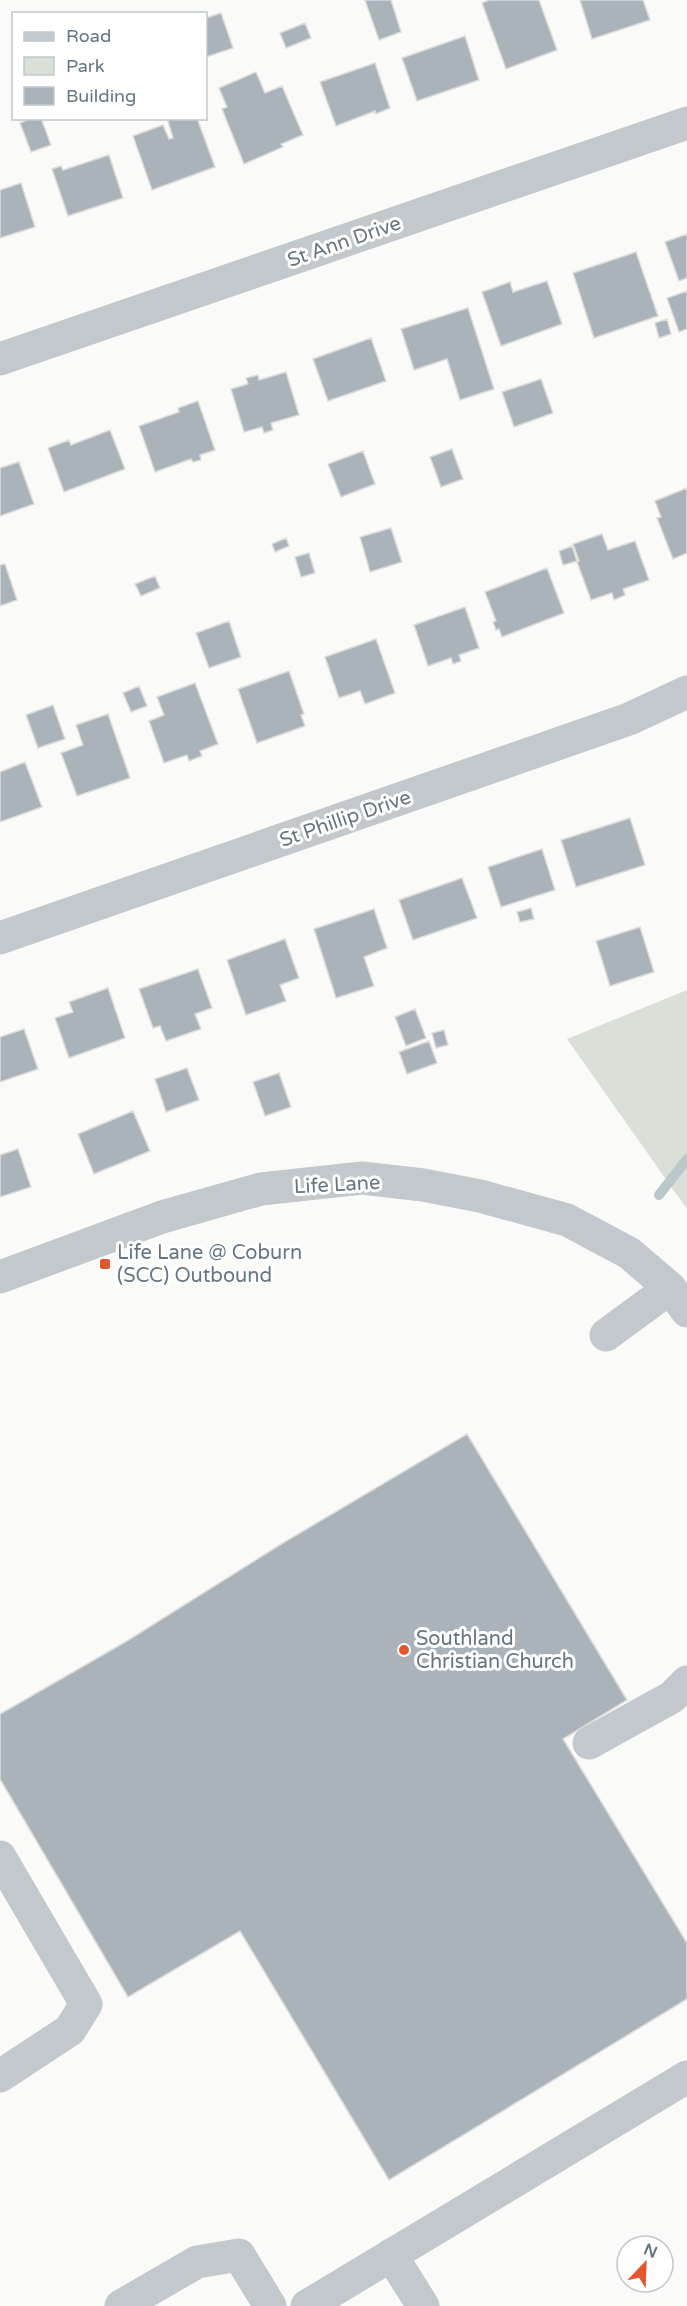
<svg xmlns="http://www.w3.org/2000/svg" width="687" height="2306" font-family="'Varela Round',sans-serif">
	<rect width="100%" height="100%" fill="#fafaf8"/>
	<path fill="#dadfd7" d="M687,990v219l-120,-170z"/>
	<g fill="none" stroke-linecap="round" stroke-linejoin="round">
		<path stroke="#bbc7cb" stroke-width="10" d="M659,1195l28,-36"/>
	</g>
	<path fill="#aab3b9" stroke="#dcdcda" stroke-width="1.5" d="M365,0h26l10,32 -22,8z
		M489,0h50l18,50 -51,19 -24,-66z
		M580,0h63l7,20 -58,19z
		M221,13l12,35 -27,9v-39z
		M305,23l6,15 -25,10 -6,-15z
		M465,36l14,44 -62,21 -15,-43z
		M375,63l15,45 -14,6 -1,-3 -39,15 -16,-44z
		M256,72l9,21 17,-7 21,49 -22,9 2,3 -39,17 -22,-55 5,-2 -8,-19z
		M31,118h10l10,27 -20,7 -11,-29z
		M167,118h30l18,49 -63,23 -19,-54 30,-11 6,14 4,-1z
		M109,155l14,43 -55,18 -16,-47 9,-3 2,4z
		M21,183l14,44 -35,11v-48z
		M687,234v44l-8,3 -14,-39z
		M636,252l22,64 -64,22 -21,-65z
		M547,281l15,43 -61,22 -19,-54 28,-10 3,10z
		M687,291v38l-8,3 -12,-34z
		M468,308l26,81 -34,11 -13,-41 -33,11 -13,-41z
		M667,319l4,15 -12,4 -4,-15z
		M371,338l15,43 -58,20 -15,-42z
		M286,372l13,43 -28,8 2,7 -9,3 -2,-6 -18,5 -13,-43 17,-5 -2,-6 12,-3 1,5z
		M541,379l12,34 -39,14 -12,-35z
		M198,401l17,49 -15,5 1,5 -8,2 -2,-3 -36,13 -16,-46 40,-14 -1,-4z
		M110,430l15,39 -61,23 -16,-44 21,-8 2,5z
		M452,449l11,30 -22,8 -11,-30z
		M363,451l12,33 -34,13 -13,-33z
		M19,462l15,42 -34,12v-48z
		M687,488v65l-14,6 -16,-41 4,-1 -6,-16z
		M391,528l11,34 -32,10 -10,-35z
		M602,534l6,16 27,-9 14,39 -26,9 2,6 -11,5 -2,-7 -21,7 -14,-38 2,-1 -6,-17z
		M286,538l3,8 -14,6 -3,-8z
		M572,546l5,15 -14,4 -4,-14z
		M309,553l6,20 -14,4 -6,-20z
		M5,564l12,36 -17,6v-41z
		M547,568l17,45 -62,24 -3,-8 -3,1 -3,-8 3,-1 -11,-29z
		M155,576l5,12 -19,8 -6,-12z
		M465,607l14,41 -20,7 2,6 -8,3 -2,-6 -23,8 -14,-41z
		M229,621l12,36 -32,11 -13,-35z
		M376,639l19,54 -30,11 -5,-13 -21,7 -14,-41z
		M289,671l15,43 -3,1 4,11 -48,17 -19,-54z
		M195,683l23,61 -18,7 2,5 -13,5 -2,-6 -23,8 -15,-42 15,-6 -7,-18z
		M139,686l8,20 -16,6 -8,-19z
		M53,705l12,34 -27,9 -12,-33z
		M108,714l22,64 -53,18 -16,-43 22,-8 -7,-20z
		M25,762l17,45 -42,15v-50z
		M630,818l15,47 -69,22 -15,-47z
		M542,849l13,41 -54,17 -13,-40z
		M462,878l15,40 -64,22 -14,-40z
		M531,908l3,11 -14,3 -3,-10z
		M374,909l13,39 -23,9 10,29 -38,12 -22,-69z
		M640,927l14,45 -44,14 -14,-45z
		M285,939l14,39 -19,7 6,16 -40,14 -19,-55z
		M198,969l14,39 -17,6 6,15 -35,12 -6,-15 -7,2 -14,-39z
		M108,988l17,50 -56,20 -14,-40 18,-6 -4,-10z
		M415,1009l11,29 -20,8 -11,-29z
		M24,1029l14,40 -38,13v-45z
		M444,1030l4,15 -12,3 -4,-15z
		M429,1041l8,22 -30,11 -8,-22z
		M187,1068l12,32 -33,12 -11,-33z
		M279,1073l12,34 -26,9 -12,-34z
		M133,1111l17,40 -56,23 -16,-40z
		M18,1149l13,38 -31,10v-42z
		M467,1434l160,266 -64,39 124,204v56l-298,181 -149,-249 -112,66 -128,-218v-65l127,-73 156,-98z"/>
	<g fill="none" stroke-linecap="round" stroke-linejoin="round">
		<path stroke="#c3c8cc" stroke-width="33" d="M0,359l687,-236
			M0,938l629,-219 58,-27
			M0,1277l162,-60 99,-28 101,-11 61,7 57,11 87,24 62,33 41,35 17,23
			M606,1335l64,-47
			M589,1743l83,-46 15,-15
			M0,1857l86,147 -16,26 -70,46
			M391,2255l32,51
			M121,2306l76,-44 42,-7 31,51
			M307,2306l380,-229"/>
	</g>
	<g fill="#e4572e" stroke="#fff" stroke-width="2">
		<rect x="99" y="1258" width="12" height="12" rx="3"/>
		<circle cx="404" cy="1650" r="6"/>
	</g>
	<g text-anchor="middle" stroke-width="6" stroke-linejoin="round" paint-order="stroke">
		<g font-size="20" fill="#657683" stroke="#fff">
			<text transform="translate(344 241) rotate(-19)" y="7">St Ann Drive</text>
			<text transform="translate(345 818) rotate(-19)" y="7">St Phillip Drive</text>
			<text transform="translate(337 1184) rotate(-3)" y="7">Life Lane</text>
		</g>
		<g font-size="20" fill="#657683" stroke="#fff" text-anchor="start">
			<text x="117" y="1259">Life Lane @ Coburn<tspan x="117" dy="23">(SCC) Outbound</tspan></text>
			<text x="416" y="1645">Southland<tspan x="416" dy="23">Christian Church</tspan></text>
		</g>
	</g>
	<rect x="12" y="12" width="195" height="108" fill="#ffffff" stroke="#c1c8cd" stroke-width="1.5"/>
	<rect x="24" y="32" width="30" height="9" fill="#c3c8cc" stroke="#c1c8cd" stroke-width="1.5"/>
	<text x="66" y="42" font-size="18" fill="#657683">Road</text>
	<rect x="24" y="57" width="30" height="18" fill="#dadfd7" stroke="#c1c8cd" stroke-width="1.5"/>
	<text x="66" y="72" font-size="18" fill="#657683">Park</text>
	<rect x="24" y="87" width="30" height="18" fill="#aab3b9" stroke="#c1c8cd" stroke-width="1.5"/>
	<text x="66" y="102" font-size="18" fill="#657683">Building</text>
	<g transform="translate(645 2264) rotate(23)"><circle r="28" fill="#ffffff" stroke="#c1c8cd" stroke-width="1.5"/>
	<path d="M0-4.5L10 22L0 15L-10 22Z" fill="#e4572e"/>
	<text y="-9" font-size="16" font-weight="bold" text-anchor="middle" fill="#657683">N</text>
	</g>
</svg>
